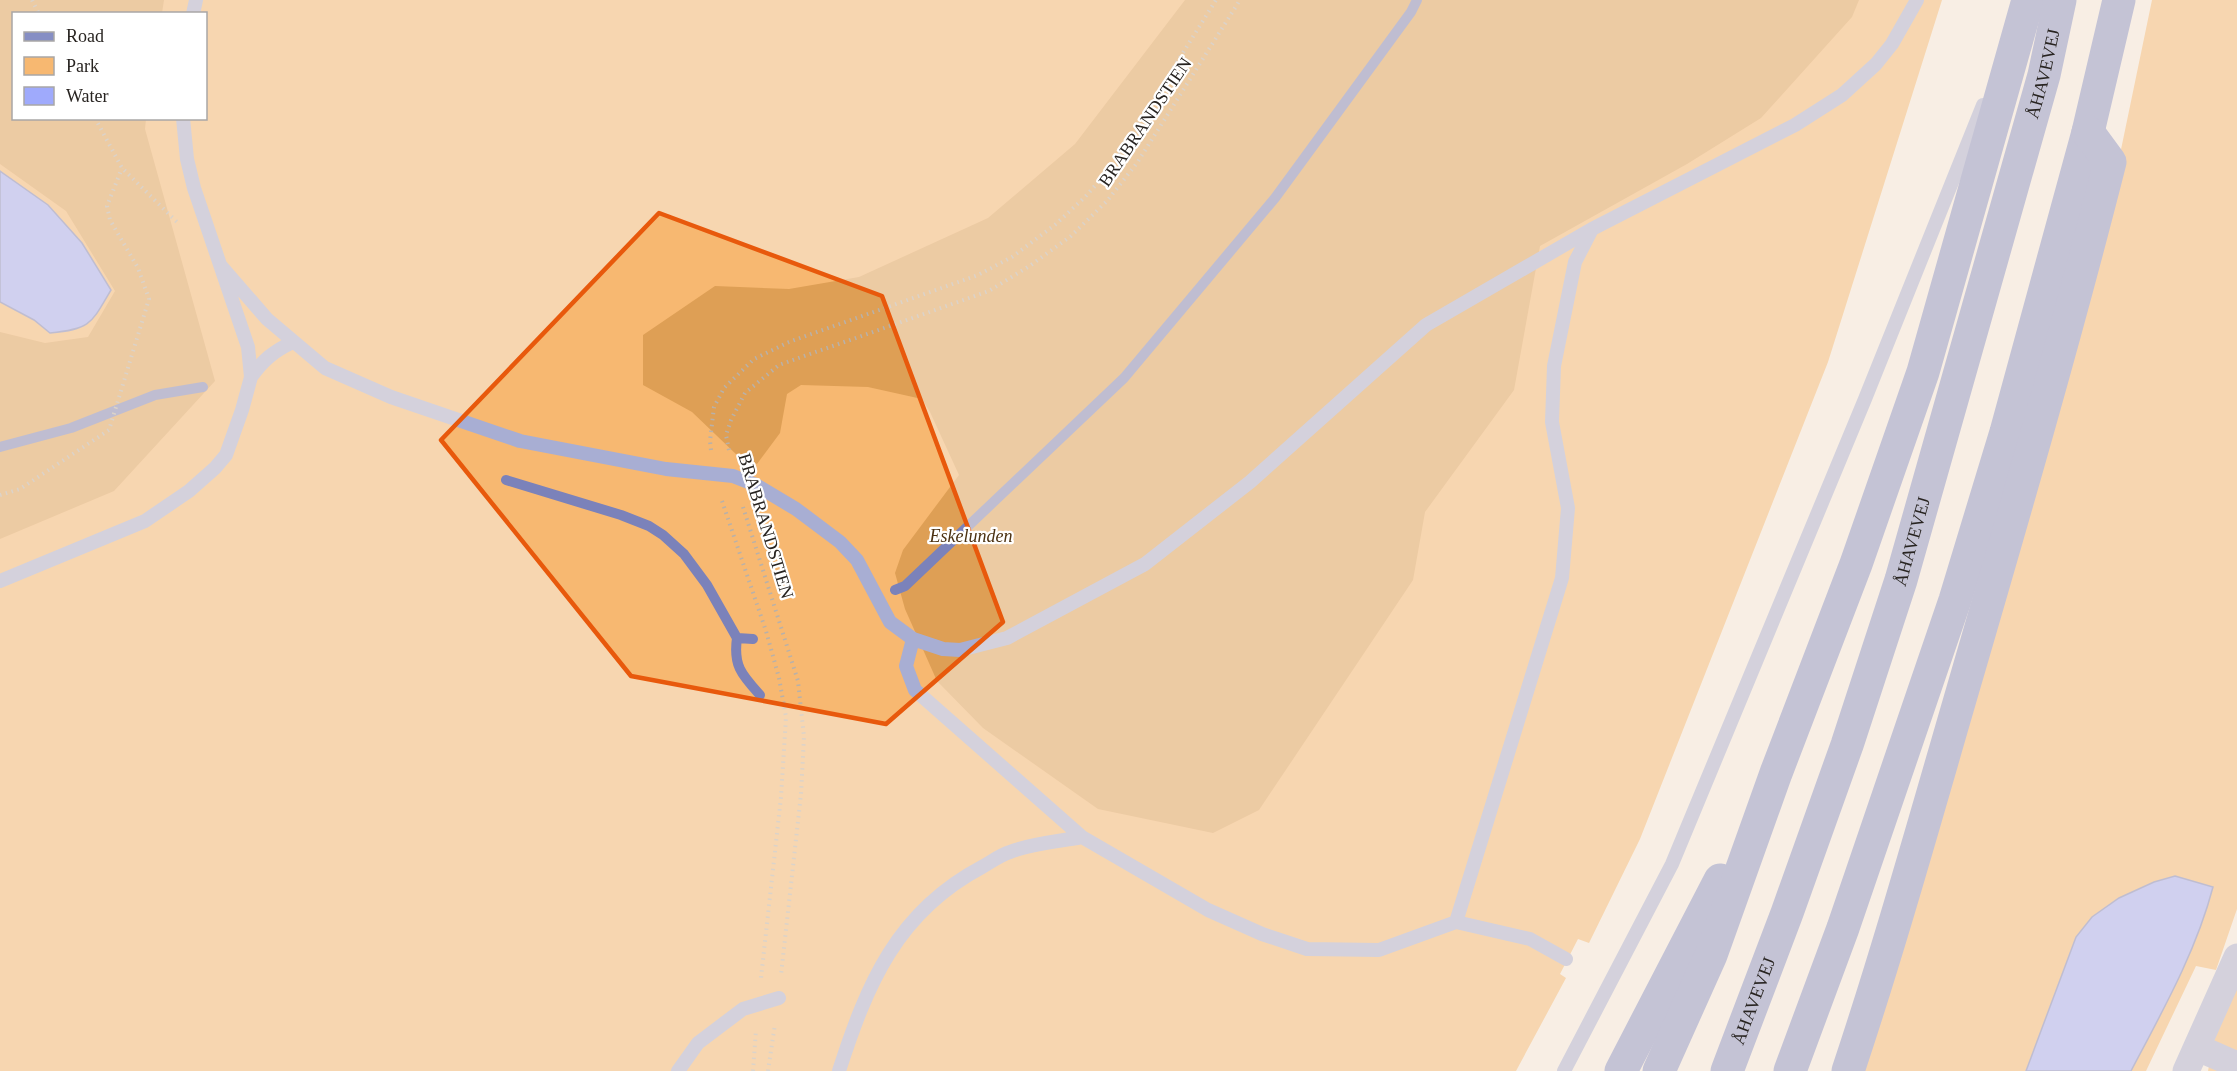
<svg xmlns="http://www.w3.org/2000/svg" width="2237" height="1071" font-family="Georgia,serif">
	<rect width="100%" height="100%" fill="#f8eee4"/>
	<path fill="#f7b871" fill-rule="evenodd" d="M0,0h1942l-114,362 -188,477 -51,104 -11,-4 -18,35 6,4 -50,93h-1516zM14,14h192v104h-192z
		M2152,0h85v909l-21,61 -20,-4 -50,105h-15c31,-59 65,-119 81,-183l-37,-12 -56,22 -27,19 -16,20 -50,134h-165l234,-796z
		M2237,962v109h-29l7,-35z"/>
	<path fill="#de9f55" d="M0,0h164l-2,13 -148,1v104l132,1 -1,10 70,252 -101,110 -114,48v-207l45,11 43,-6 27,-46 -49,-80 -66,-47z
		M1185,0h674l-7,17 -91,101 -74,46 -147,82 -26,144 -89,122 -12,68 -154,230 -46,23 -115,-24 -115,-81 -46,-47 -32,-72 -10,-36 8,-23 56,-75 -29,-63 -8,-13 -54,-12 -67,-2 -14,9 -7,39 -23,31 -18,-7 -47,-45 -49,-27v-50l72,-49 74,3 70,-12 129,-59 87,-74z"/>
	<path fill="#9faafc" stroke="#7b82ba" stroke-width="1.5" d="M0,171l48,34 34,38 29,47c-20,34 -20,39 -61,43l-16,-13 -34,-18z
		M2175,876l38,11c-17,65 -51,125 -82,184h-105l50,-134 16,-20 27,-19 35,-16z"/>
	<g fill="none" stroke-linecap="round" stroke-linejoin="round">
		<path stroke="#7b82ba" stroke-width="10" d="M0,447l71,-19 84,-33 48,-8
			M506,480l115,35 28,11 14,9 21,19 23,31 30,53 16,1
			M895,590l10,-4 219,-208 151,-180 136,-186 6,-12
			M737,638c-4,28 5,37 23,57"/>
		<path stroke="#b9b1a9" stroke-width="4" stroke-dasharray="1.5 4.5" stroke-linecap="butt" d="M32,0l7,14
			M95,118l27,50 56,55
			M711,450l-1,-9 4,-34 10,-19 30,-29 35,-17 189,-67 34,-18 44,-33 29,-27 25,-28 106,-169
			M729,450l-3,-15 5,-15 14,-27 34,-28 210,-74 42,-26 40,-29 36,-35 30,-38 103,-163
			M0,495l20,-6 89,-59 40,-131 -11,-31 -28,-48 -3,-14 15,-38
			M722,501l44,130 13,47 7,39 -5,80 -20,181
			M743,507l55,174 6,56 -3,57 -20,181
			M753,1071l3,-41
			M768,1071l7,-47"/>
		<path stroke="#a8aed3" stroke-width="14" d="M193,14l3,-14
			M221,266l46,53 58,49 66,29 129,44 146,28 67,7 23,9 40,24 44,33 17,18 33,62 23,17 30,10 17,1 47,-12 138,-74 105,-82 176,-157 166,-96
			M251,377c12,-17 23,-26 42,-35
			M0,581l145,-60 44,-30 26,-23 11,-13 16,-45 9,-33 -3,-30 -54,-159 -7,-29 -4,-41
			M913,639l-7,27 9,24 167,147 126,73 54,24 45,15 72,1 77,-28 106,-344 6,-70 -16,-86 2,-56 21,-104 17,-33 203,-104 47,-30 34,-31 16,-20 25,-44
			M1456,922l74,17 36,20
			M678,1071l20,-28 45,-34 36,-11
			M839,1071c28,-87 58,-159 143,-204 9,-5 18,-12 28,-15 19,-8 51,-11 72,-15
			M1564,1071l108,-207 193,-465 118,-294"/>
		<path stroke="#a8aed3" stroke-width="27" d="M2198,1048l39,17
			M2186,1071l51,-114"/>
		<g stroke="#868ec4" stroke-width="33">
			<path d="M1621,1071l99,-191"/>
			<path d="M1659,1071l52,-116 65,-182 80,-209 67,-192 105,-372"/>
			<path id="s1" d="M1727,1071l60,-158 60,-168 54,-165 143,-505 16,-75"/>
			<path d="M1790,1071l53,-143 112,-328 51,-168 82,-300 31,-132"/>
			<path d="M1848,1071c42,-126 78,-255 115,-382 51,-175 102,-350 147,-527l-22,-30"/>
		</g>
	</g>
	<path d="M0 0H2237V1071H0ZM659,213l223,83 121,326 -117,102 -255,-48 -190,-236z" fill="#f8eee4" fill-opacity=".55" fill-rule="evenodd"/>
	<path fill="none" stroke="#e8590c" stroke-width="4.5" stroke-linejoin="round" d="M659,213l223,83 121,326 -117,102 -255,-48 -190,-236z"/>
	<g text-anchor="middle" stroke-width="4.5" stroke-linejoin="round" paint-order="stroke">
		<g font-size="18" fill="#282421" stroke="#fff">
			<text dy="6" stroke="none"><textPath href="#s1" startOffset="1047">ÅHAVEVEJ</textPath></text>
			<text transform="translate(1145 122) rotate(-56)" y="6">BRABRANDSTIEN</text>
			<text transform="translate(766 526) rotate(73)" y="6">BRABRANDSTIEN</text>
			<text dy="6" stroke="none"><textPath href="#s1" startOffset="561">ÅHAVEVEJ</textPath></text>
			<text dy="6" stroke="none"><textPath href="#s1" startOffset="75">ÅHAVEVEJ</textPath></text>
		</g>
		<g font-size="18" font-style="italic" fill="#4c3212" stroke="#fff">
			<text x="971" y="542">Eskelunden</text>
		</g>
	</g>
	<rect x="12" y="12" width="195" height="108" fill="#ffffff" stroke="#a9a7a6" stroke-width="1.5"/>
	<rect x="24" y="32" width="30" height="9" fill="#868ec4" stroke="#a9a7a6" stroke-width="1.5"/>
	<text x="66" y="42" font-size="18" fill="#282421">Road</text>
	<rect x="24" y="57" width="30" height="18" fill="#f7b871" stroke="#a9a7a6" stroke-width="1.5"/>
	<text x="66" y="72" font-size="18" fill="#282421">Park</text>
	<rect x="24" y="87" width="30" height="18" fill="#9faafc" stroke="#a9a7a6" stroke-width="1.5"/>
	<text x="66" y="102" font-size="18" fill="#282421">Water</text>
</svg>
